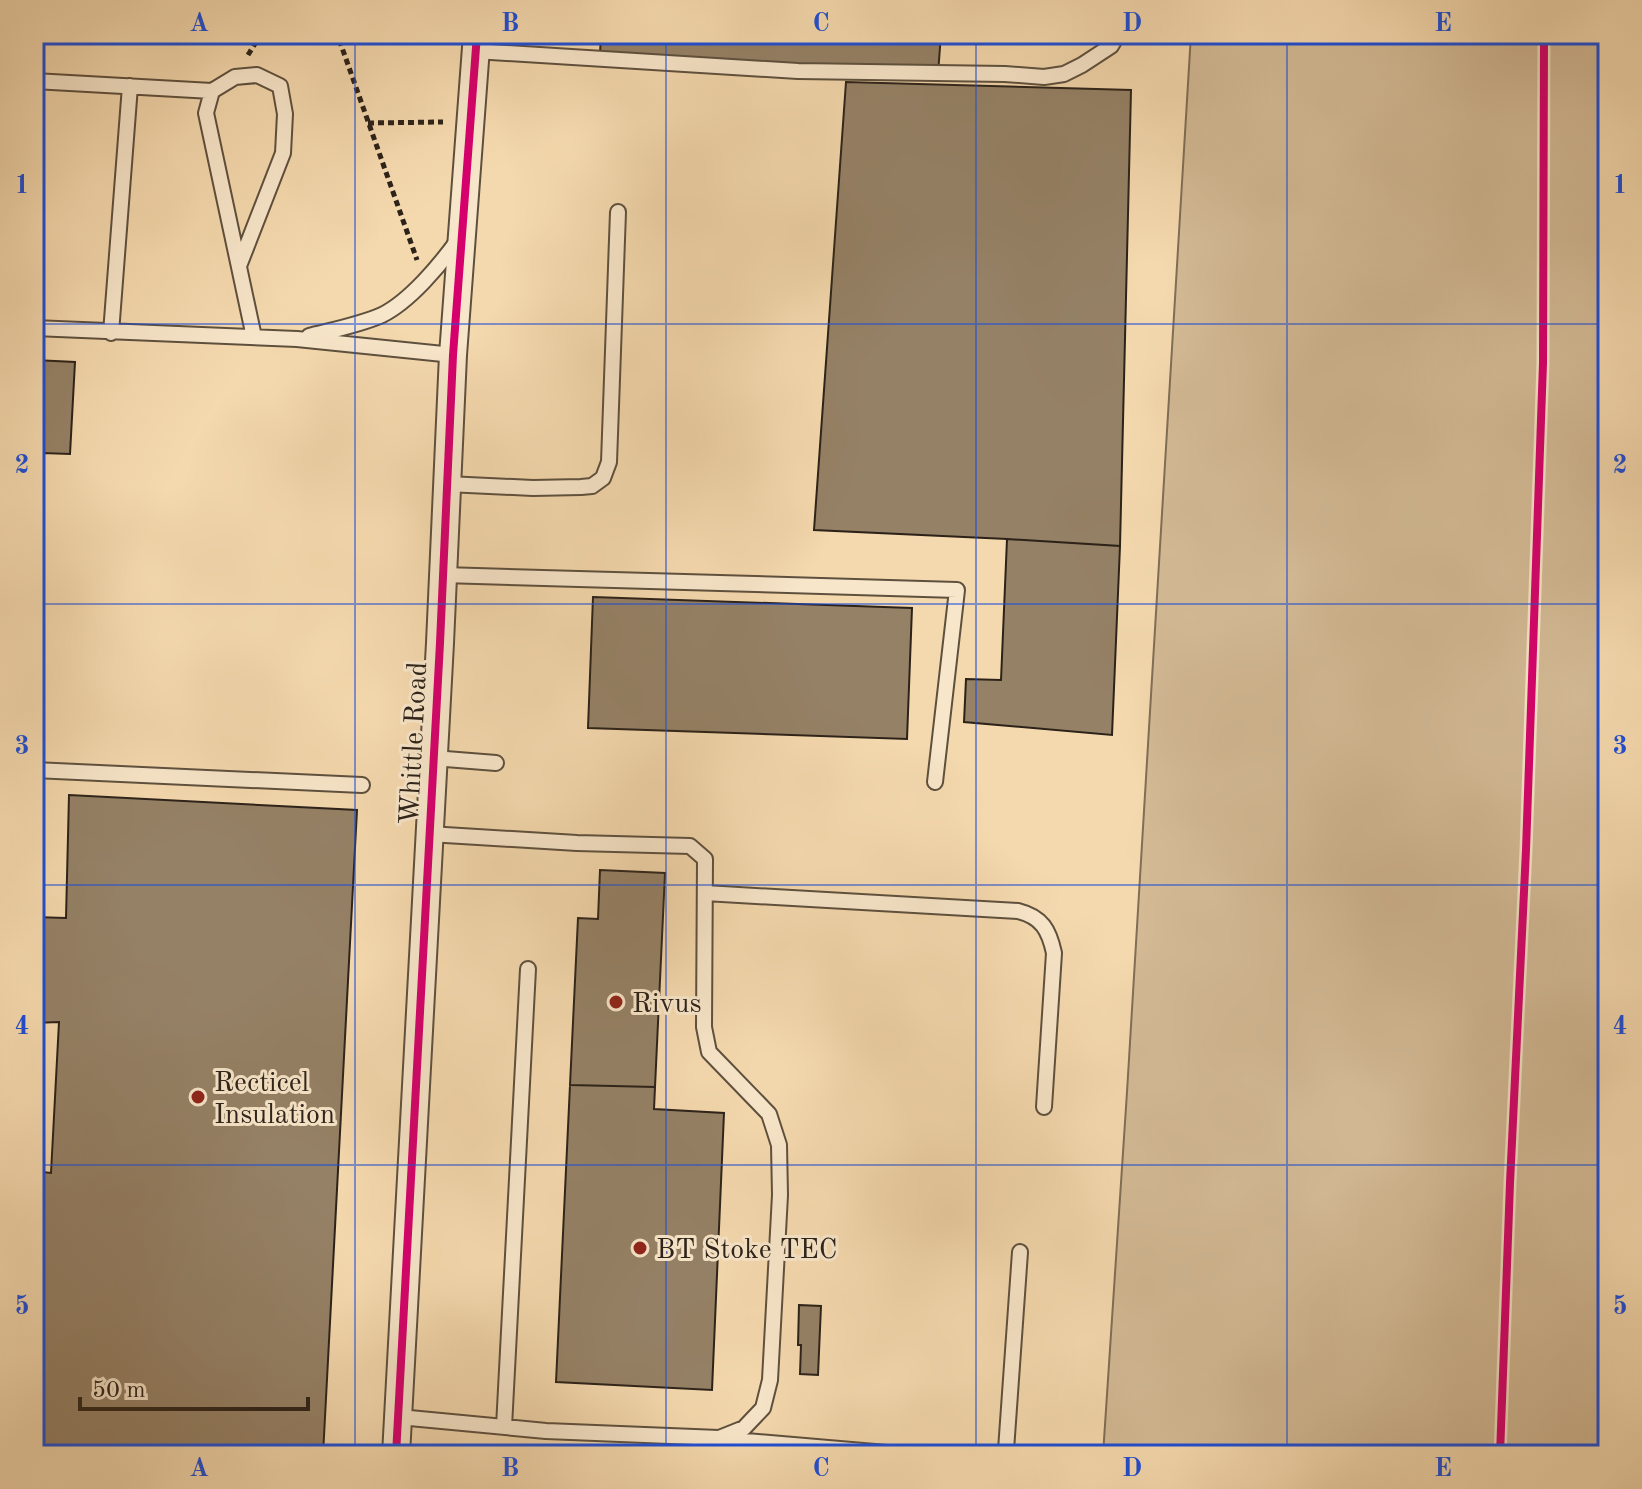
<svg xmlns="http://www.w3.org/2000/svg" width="1642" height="1489" font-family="'Old Standard TT',serif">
	<rect width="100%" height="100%" fill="#f5d9ae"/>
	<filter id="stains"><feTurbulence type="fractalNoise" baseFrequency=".0025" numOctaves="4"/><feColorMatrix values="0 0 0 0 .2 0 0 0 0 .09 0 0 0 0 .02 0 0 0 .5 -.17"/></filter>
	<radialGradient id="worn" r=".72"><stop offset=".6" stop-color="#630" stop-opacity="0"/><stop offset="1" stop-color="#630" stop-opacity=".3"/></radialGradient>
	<path fill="#d3ba95" stroke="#806e57" stroke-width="2" d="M1191,34h417v1421h-505l24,-363z"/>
	<path fill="#958166" stroke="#2c2219" stroke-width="2" d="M601,34h340l-3,40 -338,-20z
		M846,82l285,8 -11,456 -113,-7 -193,-9z
		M34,360l41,2 -5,92 -28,-1 -8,168z
		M1007,539l113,7 -8,189 -148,-13 2,-43 35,1z
		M593,597l319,11 -5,131 -319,-11z
		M69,795l288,15 -34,645h-287l5,-98h-7v-186l17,2 8,-151 -25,1v-106l32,1z
		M600,870l65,3 -10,214 -85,-2 8,-167 20,1z
		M570,1085l85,2 -1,22 70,4 -12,277 -156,-8z
		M799,1305l22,1 -3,69 -18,-1 1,-29h-3z"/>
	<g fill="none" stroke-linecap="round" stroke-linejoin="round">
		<g stroke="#5e503e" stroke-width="18">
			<path id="service" d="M475,51l323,20 207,3 39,3 20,-3 18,-9 29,-19 7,-12
				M34,81l178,10
				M239,266l44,-113 2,-39 -5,-28 -23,-11 -22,2 -23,14 -6,22 48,224
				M34,328l263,11 156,16
				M111,333l19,-247
				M309,336c24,-6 50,-11 73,-21 28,-14 58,-50 76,-75
				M447,484l86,4 48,-1 11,-1 11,-8 6,-16 9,-250
				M443,575l514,15 -22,192
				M433,758l63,5
				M34,770l328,15
				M705,893l313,18c24,6 31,19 36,42l-10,154
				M399,1417l147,14 173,7 25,-10 19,-20 7,-28 10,-185 -1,-50 -10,-31 -60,-62 -5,-25 1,-168 -15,-13 -113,-3 -148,-9
				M504,1427l24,-458
				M723,1439l187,16
				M994,1455l12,-5 14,-198"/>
		</g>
		<g stroke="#5e503e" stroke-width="30">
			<path id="minor" d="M396,1455l44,-812 13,-288 24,-321"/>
		</g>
		<path stroke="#2c2219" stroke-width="5" stroke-dasharray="6 4" stroke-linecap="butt" d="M331,34l9,8 77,218
			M248,55l10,-16 17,-5
			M368,123l75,-1"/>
		<use href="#service" stroke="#f8e6ca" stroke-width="14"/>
		<use href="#minor" stroke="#f8e6ca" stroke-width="26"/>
		<g stroke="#f8e6ca" stroke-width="13">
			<path id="cycleway" d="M396,1455l44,-812 13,-288 24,-321
				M1500,1455l10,-272 16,-333 17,-487 1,-329"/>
		</g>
		<use href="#cycleway" stroke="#d6006c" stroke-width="8"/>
	</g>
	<path fill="none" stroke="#1d4ed8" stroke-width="2" stroke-opacity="0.55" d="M355,34v1421M666,34v1421M976,34v1421M1287,34v1421M34,324h1574M34,604h1574M34,885h1574M34,1165h1574"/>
	<g fill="#8f2418" stroke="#f8e6ca" stroke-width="3">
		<circle cx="616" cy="1002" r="8"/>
		<circle cx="198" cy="1097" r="8"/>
		<circle cx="640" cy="1248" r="8"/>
	</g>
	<g text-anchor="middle" stroke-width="6" stroke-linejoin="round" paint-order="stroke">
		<g font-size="28" fill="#2c2219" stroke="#f8e6ca">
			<text transform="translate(412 743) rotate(-87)" y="10">Whittle Road</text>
		</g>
		<g font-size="28" fill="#2c2219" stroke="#f8e6ca" text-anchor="start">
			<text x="632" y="1012">Rivus</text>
			<text x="214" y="1091">Recticel<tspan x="214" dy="32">Insulation</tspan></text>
			<text x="656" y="1258">BT Stoke TEC</text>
		</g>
	</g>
	<rect width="1642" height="1489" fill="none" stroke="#f5d9ae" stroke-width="88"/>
	<path d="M80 1397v12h228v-12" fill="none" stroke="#2c2219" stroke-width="4"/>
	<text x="92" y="1397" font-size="24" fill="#2c2219" stroke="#f8e6ca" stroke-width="6" paint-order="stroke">50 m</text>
	<rect x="44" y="44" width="1554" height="1401" fill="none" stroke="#1d4ed8" stroke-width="3"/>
	<g font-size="26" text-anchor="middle" font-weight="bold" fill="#1d4ed8">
		<text x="199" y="31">A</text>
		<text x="510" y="31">B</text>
		<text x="821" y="31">C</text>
		<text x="1132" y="31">D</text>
		<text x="1443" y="31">E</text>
		<text x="22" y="193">1</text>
		<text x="1620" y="193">1</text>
		<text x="22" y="473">2</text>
		<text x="1620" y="473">2</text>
		<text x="22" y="754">3</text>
		<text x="1620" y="754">3</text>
		<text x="22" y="1034">4</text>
		<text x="1620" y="1034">4</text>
		<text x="22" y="1314">5</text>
		<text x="1620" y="1314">5</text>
		<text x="199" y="1476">A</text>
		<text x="510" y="1476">B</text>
		<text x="821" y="1476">C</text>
		<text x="1132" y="1476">D</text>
		<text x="1443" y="1476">E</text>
	</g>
	<rect width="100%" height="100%" filter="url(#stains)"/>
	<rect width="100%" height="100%" fill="url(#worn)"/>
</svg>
